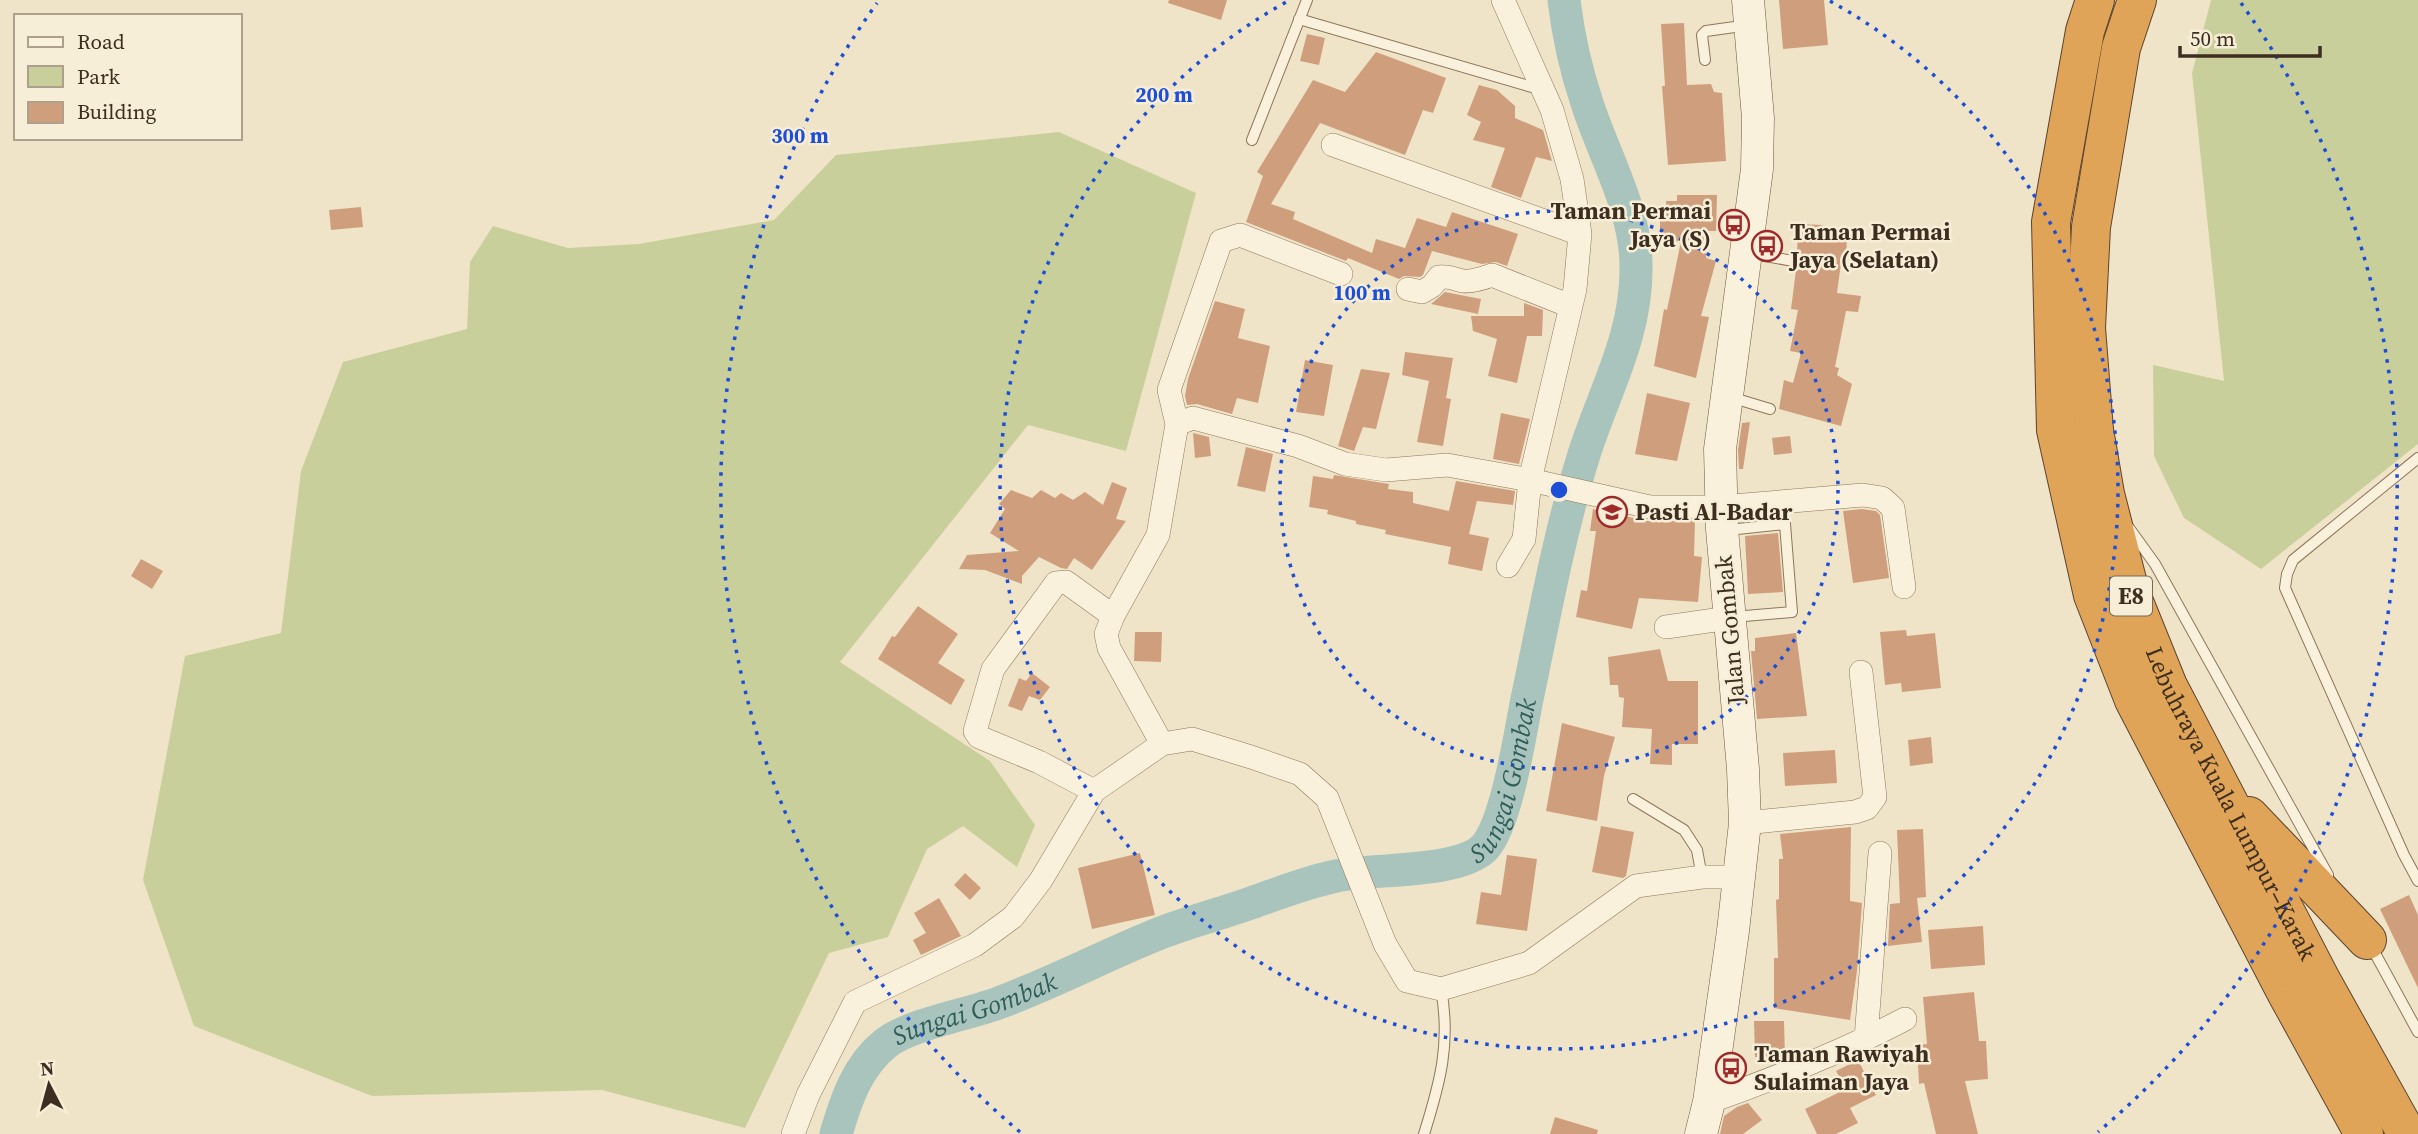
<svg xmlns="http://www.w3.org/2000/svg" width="2418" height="1134" font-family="'Source Serif 4',serif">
	<rect width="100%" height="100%" fill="#f0e4c8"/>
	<path fill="#c9cf9b" d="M2211,0h207v444l-157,125 -77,-51 -30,-62 -1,-91 71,16 -32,-308z
		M1059,132l137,61 -70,258 -98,-26 -188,237 150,99 45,64 -18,42 -54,-41 -36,23 -39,88 -59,16 -84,175 -143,-38 -230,6 -178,-70 -51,-146 42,-224 96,-23 20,-162 42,-109 124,-33 3,-67 23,-36 75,22 71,-4 135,-24 62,-65z"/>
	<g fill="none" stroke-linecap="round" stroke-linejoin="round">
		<path stroke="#a9c4bc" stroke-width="33" id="s1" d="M836,1134c10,-34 21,-68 50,-91 23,-18 78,-28 107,-38 56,-20 110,-49 165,-71 30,-12 62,-20 93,-31 28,-10 56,-21 85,-27 38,-8 124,-2 149,-29 22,-25 35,-113 42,-148 17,-80 31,-160 55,-238 20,-67 55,-122 54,-195 0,-57 -32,-110 -49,-163 -11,-33 -19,-69 -23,-103"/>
	</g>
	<path fill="#cf9f7d" d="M1169,0h58l-6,20 -53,-17z
		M1779,0h45l4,45 -45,4z
		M1684,23l3,62 24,-1 3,8 8,1 4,68 -58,4 -6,-79h3l-4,-62z
		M1307,34l18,4 -6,27 -19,-4z
		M1376,52l70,26 -13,35 -10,-3 -18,45 -85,-32 -49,81 24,8 -2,7 79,34 4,-14 29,9 12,-30 29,9 6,-15 66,22 -11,32 -11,-4 -14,2 -50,-13 -9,24 -3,2 -16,-1 -5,3 -51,-21 -2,3 -100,-39 17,-46 -6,-4 56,-92 32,12z
		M1479,85l18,5 18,16v12l28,12 9,31 -16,-4 -15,41 -30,-11 14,-39 -32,-8 8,-18 -14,-7z
		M1677,195h40l-1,36h-9l-1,27 10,3 -15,55 8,1 -13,61 -42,-12 10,-57 3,1 14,-69h-21v-27l6,-2v-11h11z
		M361,207l2,20 -32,3 -2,-20z
		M1798,224l25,1v10l24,1 -1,27h-5l-4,30 24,3 -3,16 -12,-1 -11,56 4,1 -2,7 15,9 -11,42 -62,-17 5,-29 9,3 8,-30 -11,-2 8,-41 -7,-1 5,-39 6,-1 5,-6 -2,-7 -8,-2z
		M1445,292l36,7 -3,15 -47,-10z
		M1215,301l30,8 -7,29 32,8 -12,57 -21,-5 -5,16 -35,-10 -10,1 -2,-9 3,-17z
		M1524,303l19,7 -1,26h-15l-10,47 -29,-7 9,-37 -24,-8 -2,-15h53z
		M1405,352l48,6 -7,40 5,1 -8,47 -26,-4 12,-61 -27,-6z
		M1305,360l28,5 -9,51 -28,-4z
		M1361,369l29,4 -14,56 -13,-2 -9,24 -16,-5z
		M1647,393l43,10 -13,58 -42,-7z
		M1501,413l29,6 -11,45 -26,-5z
		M1750,422l-7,47h-4l-1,-19 4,-27z
		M1193,433l16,4 2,19 -16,2z
		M1790,436l2,17 -18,2 -2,-17z
		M1246,447l27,7 -8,38 -28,-6z
		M1334,475l55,9 -1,5 25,3v11l36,8 7,-30 59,10 -2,14 -36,-4 -8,33 20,4 -7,33 -34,-7 3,-17 -66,-13 1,-4 -30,-6v-3l-29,-7 1,-4 -19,-3 4,-31 20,3z
		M1112,482l15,6 -11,31 10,2 -34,49 -18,-12 -7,11 -6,-1 -22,-11 -17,19v8l-37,-14 -26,-1 8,-14 52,-4 -29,-18 15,-24 -6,-5 12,-14 21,8 9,-8 14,8 6,-5 12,7 12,-8 18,13z
		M1593,509l54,12h48l-1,35 8,1 -4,45 -59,-4 -7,31 -56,-12 5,-27 6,1 9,-60h-6z
		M1862,509l14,2 4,4 9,63 -36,5 -10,-72z
		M1778,533l5,59 -35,2 -3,-58z
		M141,559l22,12 -11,18 -21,-13z
		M918,606l40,28 -20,29 27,17 -14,25 -73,-46 14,-23 3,1z
		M1906,630l1,6 28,-3 6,55 -39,4 -1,-9 -16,2 -5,-53z
		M1135,632h27l-1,30 -27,-1z
		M1796,633l11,83 -50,3 -6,-68h4v-13z
		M1660,649l8,32h30v63h-26v21l-22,-1 2,-35 -30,-2 2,-29 -5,-1 -1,-12h-8l-2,-28z
		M1032,673l18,14 -10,13 -11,-4 -7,15 -14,-5 11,-28 7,3z
		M1562,723l53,14 -11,39 -7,45 -51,-10z
		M1931,737l2,26 -23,3 -2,-26z
		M1835,750l2,33 -52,3 -2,-33z
		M1601,826l33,6 -8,44 -3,2 -31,-6z
		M1851,827l-1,74 12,2 -5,68 -7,49 -76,-12v-50h4l-2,-58 3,-1v-40h4l-3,-25z
		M1923,829l3,68 -9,1 5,44 -34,4 2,-42 10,-1 -3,-73z
		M1140,853l15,62 -63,14 -14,-61z
		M1507,855l30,4 -10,72 -51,-7 5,-32 20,3z
		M965,873l16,15 -11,12 -16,-15z
		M2409,895l9,20v73l-38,-79z
		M939,898l22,38 -40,19 -8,-15 13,-7 -12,-20z
		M1983,926l2,39 -54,4 -3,-39z
		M1974,992l5,49h7l2,38 -23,2 13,53h-42l-12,-51 -5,1 -2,-39 10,-1 -4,-47z
		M1754,1021h30l1,35 -30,1z
		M1858,1060l18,35 -26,13 8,15 -22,11h-19l-12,-25 41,-20 -10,-18z
		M1748,1103l14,17 -19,14h-23l4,-18 13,-9z
		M1555,1117l43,13 -1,4h-47z"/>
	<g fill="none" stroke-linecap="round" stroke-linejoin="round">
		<g stroke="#8d765c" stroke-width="12">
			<path id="lane" d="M1299,19l243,71
				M1705,60l-3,-25 4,-4 43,-6
				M1252,140l55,-140
				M1748,253l51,9
				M1730,397l40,12
				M2418,458l-125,102 -6,14 -2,14 119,267 14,26
				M2129,528l26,36 173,311
				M1728,533v-3l57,-6 7,88 -59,5
				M1633,799l51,31 13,20 5,27
				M2371,946l47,86
				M1424,1134c16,-51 27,-91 17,-145"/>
		</g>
		<g stroke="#8d765c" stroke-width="24">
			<path id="street" d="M1503,0l49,110 20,69 8,55 -5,55 -45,191 -6,59 -16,27
				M1333,145l247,89
				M1408,289l14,3 10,-6 7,-9c9,-1 15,2 24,4 10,1 20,-3 29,-6l78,31
				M1177,424l-8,-34 52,-149 19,-6 101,39
				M1666,627l63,-9
				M1162,744l-53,-96 -3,-14 7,-18 45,-81 19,-111 16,-6 105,28 47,18 41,6 61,-5 83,15 120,27h70l143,-12 19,3 11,10 11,79
				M1094,791l-55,-29 -60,-25 -4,-6 18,-62 63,-86 10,-1 47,34
				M1745,823l110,-11 12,-4 8,-11 -14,-125
				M1866,1039l14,-186
				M1709,1102c67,-24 133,-50 196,-83
				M793,1134l15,-39 47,-93 120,-57 38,-28 28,-37 53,-89 68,-47 30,-5 59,18 49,17 27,24 58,146 22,37 34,8 88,-26 107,-77 66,-9h38"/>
		</g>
		<g stroke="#6f573f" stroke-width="33">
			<path id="secondary" d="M1701,1134l8,-32 24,-171 12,-108 -2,-54 -21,-240 -2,-80 37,-280 1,-51 -10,-118"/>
		</g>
		<g stroke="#5b4430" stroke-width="40">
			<g id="highway">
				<path d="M2095,0l-10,31 -34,191 5,208 37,165 41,105 152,292 78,142"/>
				<path id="s2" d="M2137,0l-16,48 -30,179 -5,101 8,102 11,64 25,98 38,94 153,294 86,154"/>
				<path d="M2249,816l118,124"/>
			</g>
		</g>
		<use href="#lane" stroke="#faf1dc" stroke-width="10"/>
		<use href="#street" stroke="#faf1dc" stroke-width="23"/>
		<use href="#secondary" stroke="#faf1dc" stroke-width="32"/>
		<use href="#highway" stroke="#e0a458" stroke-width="38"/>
	</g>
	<g fill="none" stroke="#1d4ed8" stroke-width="3.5" stroke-dasharray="3.5 7">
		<circle cx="1559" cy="490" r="279"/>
		<path d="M1830 1A559 559 0 1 1 1288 1"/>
		<path d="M1020 1132A838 838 0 0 1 877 3M2241 3A838 838 0 0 1 2098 1132"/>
	</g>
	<defs>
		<g id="bus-ring" transform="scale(1.575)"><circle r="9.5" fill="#f7eed8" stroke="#9e2a2b" stroke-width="1.5"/><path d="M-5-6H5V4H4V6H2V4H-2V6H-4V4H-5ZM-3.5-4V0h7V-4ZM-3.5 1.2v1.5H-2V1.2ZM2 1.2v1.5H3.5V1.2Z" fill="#9e2a2b"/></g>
		<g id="school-ring" transform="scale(1.575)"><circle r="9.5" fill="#f7eed8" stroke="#9e2a2b" stroke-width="1.5"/><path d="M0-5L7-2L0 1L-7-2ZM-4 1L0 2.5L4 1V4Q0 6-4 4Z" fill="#9e2a2b"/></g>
	</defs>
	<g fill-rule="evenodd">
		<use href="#bus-ring" x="1734" y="225"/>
		<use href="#bus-ring" x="1767" y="246"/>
		<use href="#school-ring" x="1612" y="512"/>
		<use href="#bus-ring" x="1731" y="1068"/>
	</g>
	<g text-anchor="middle" stroke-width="5" stroke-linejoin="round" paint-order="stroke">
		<rect fill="#f7eed8" stroke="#756857" stroke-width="2" x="2110" y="576.5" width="42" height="39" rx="5"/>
		<g font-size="23" font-weight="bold" fill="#3d2e20">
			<text x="2131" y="604">E8</text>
		</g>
		<g font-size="24" font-weight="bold" fill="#3d2e20" stroke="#f7eed8" text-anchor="start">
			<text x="1711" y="219" text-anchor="end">Taman Permai<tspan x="1711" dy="28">Jaya (S)</tspan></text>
			<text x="1790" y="240">Taman Permai<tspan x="1790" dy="28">Jaya (Selatan)</tspan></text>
			<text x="1635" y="520">Pasti Al-Badar</text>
			<text x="1754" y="1062">Taman Rawiyah<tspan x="1754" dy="28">Sulaiman Jaya</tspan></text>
		</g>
		<g font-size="24" fill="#3d2e20" stroke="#f7eed8">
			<text transform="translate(1730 630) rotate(-95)" y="8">Jalan Gombak</text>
			<text dy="8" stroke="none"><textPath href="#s2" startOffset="836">Lebuhraya Kuala Lumpur–Karak</textPath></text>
		</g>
		<g font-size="26" font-style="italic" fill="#2f5d5a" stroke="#f7eed8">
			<text dy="9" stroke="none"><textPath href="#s1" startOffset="810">Sungai Gombak</textPath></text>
			<text dy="9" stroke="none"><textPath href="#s1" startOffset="201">Sungai Gombak</textPath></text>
		</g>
	</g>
	<circle cx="1559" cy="490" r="10" fill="#1d4ed8" stroke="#f7eed8" stroke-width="3.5"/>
	<g font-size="21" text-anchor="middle" font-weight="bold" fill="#1d4ed8" stroke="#f7eed8" stroke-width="5" stroke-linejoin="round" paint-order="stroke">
		<text x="1164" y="102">200 m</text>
		<text x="800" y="143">300 m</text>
		<text x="1362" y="300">100 m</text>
	</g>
	<rect x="14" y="14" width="228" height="126" fill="#f7eed8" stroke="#ada18e" stroke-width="2"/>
	<rect x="28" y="37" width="35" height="10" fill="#faf1dc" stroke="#ada18e" stroke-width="2"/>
	<text x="77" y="49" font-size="21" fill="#3d2e20">Road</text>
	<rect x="28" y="66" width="35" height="21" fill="#c9cf9b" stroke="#ada18e" stroke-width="2"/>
	<text x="77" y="84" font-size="21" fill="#3d2e20">Park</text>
	<rect x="28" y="102" width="35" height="21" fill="#cf9f7d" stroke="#ada18e" stroke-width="2"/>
	<text x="77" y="119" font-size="21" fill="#3d2e20">Building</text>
	<g transform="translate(49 1085) rotate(354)" stroke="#f7eed8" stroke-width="5" paint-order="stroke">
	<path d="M0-5L12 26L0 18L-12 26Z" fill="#3d2e20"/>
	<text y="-10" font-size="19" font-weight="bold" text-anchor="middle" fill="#3d2e20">N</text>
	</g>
	<path d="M2180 46v10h140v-10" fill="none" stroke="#3d2e20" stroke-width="3.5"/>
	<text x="2190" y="46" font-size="21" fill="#3d2e20" stroke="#f7eed8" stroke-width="5" paint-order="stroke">50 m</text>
</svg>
